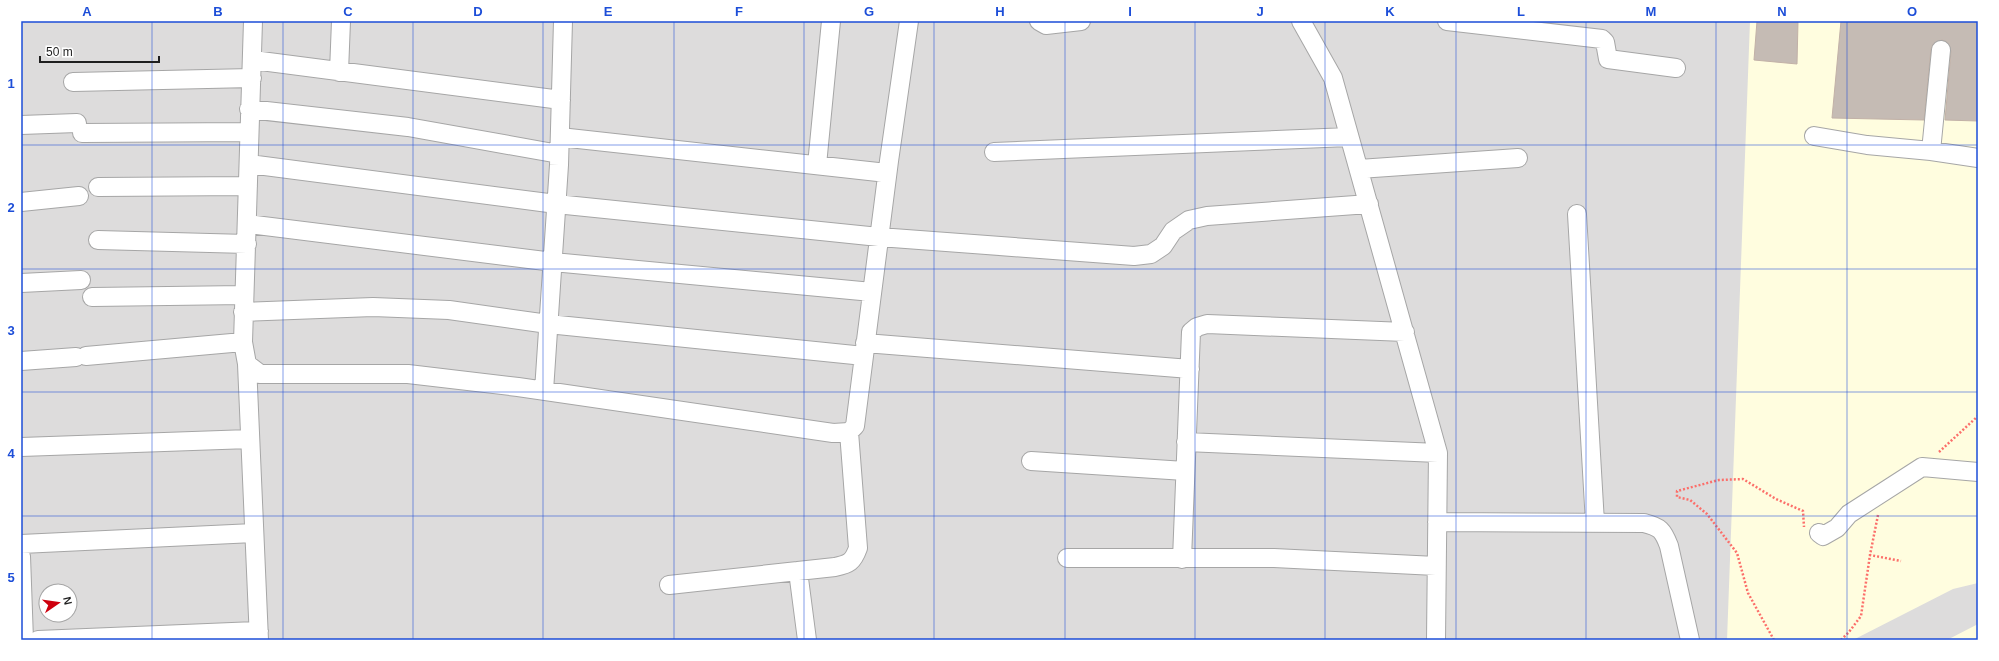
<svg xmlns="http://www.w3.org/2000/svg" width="1999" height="661" font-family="Helvetica,sans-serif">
	<rect width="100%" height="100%" fill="#f0ece5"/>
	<path fill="#dddcdc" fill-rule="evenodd" d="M21,21h1957v619h-1957zM46,591h24v24h-24z"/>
	<path fill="#fffddf" d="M1750,21h228v562l-25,6 -100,51h-126z
		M1978,624v16h-31z"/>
	<path fill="#c5bbb4" stroke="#c2b1a7" d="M1757,21h41l-1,43 -43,-4z
		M1841,21h137v100l-33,-1 6,-69 -4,-9 -5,-2 -9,4 -2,5 -7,71 -92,-2z"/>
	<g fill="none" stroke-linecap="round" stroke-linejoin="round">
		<g stroke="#a6a6a6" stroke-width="20">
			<path id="minor" d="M253,21l-10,321 4,22 13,10h148l110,13 315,46 16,-1 6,-6 34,-265 20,-140
				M1039,21l7,4 35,-4
				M1301,21l32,57 105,375 -2,187
				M1447,21l155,18 3,3 3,17 68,9
				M1941,50l-10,101 47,7
				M253,60l308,40
				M339,72l2,-51
				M73,82l179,-4
				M249,109l159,18 151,27
				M21,125l56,-2
				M82,133l167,-1
				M1814,136l53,9 64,6
				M560,137l327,36
				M994,152l355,-15
				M249,164l307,40 323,33 255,19 17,-2 12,-8 10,-15 16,-11 18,-4 162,-12
				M817,165l14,-144
				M1359,169l159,-11
				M98,187l150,-1
				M21,202l58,-6
				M1577,214l18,309
				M248,224l305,38 319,30
				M98,240l149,4
				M21,283l60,-3
				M92,297l152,-2
				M243,312l130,-5 76,3 99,14 316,32
				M865,343l325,26
				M86,356l157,-14
				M21,361l55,-4
				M247,364l12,276
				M544,391l15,-226 4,-144
				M1186,442l252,11
				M21,447l229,-8
				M1031,461l154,10
				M1437,522l207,1c16,4 19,7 25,23l21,94
				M1819,533l4,3 14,-8 12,-14 73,-47 56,5
				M21,544l233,-11
				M21,556l3,84
				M1067,558h207l162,8
				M1182,559l9,-227 6,-5 10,-3 198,8
				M798,571l9,69
				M669,585l166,-18c14,-3 18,-5 23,-19l-9,-116
				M38,640l221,-9"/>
		</g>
		<path stroke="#fc6f6a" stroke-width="2.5" stroke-dasharray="2 2" stroke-linecap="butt" d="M1939,452l39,-36
			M1878,515l-8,40 31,6
			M1774,640l-26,-47 -11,-40 -30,-39 -17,-14 -13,-3v-6l42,-11 24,-1 33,20 27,12 1,16
			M1841,640l8,-8 12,-16 9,-61"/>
		<use href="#minor" stroke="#fff" stroke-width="18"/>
	</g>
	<path fill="none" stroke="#1d4ed8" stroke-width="1" stroke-opacity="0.55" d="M152,21v619M283,21v619M413,21v619M543,21v619M674,21v619M804,21v619M934,21v619M1065,21v619M1195,21v619M1325,21v619M1456,21v619M1586,21v619M1716,21v619M1847,21v619M21,145h1957M21,269h1957M21,392h1957M21,516h1957"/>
	<rect width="1999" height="661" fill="none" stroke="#ffffff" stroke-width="44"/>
	<g transform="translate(58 603) rotate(77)"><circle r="19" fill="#ffffff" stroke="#a5a5a5"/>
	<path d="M0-3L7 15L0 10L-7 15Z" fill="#ce000e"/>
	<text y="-6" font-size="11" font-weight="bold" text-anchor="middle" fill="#1f1f1f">N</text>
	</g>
	<path d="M40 56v6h119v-6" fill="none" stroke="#1f1f1f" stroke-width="2"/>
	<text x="46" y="56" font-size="12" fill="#1f1f1f" stroke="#ffffff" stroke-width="3" paint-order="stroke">50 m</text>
	<rect x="22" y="22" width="1955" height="617" fill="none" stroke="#1d4ed8" stroke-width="1.5"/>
	<g font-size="13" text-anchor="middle" font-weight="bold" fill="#1d4ed8">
		<text x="87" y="16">A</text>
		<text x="218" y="16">B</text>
		<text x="348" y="16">C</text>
		<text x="478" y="16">D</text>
		<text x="608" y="16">E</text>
		<text x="739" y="16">F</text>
		<text x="869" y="16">G</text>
		<text x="1000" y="16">H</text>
		<text x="1130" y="16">I</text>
		<text x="1260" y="16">J</text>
		<text x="1390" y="16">K</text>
		<text x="1521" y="16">L</text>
		<text x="1651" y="16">M</text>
		<text x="1782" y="16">N</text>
		<text x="1912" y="16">O</text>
		<text x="11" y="88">1</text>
		<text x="11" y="212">2</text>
		<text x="11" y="335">3</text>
		<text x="11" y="458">4</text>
		<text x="11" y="582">5</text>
	</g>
</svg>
